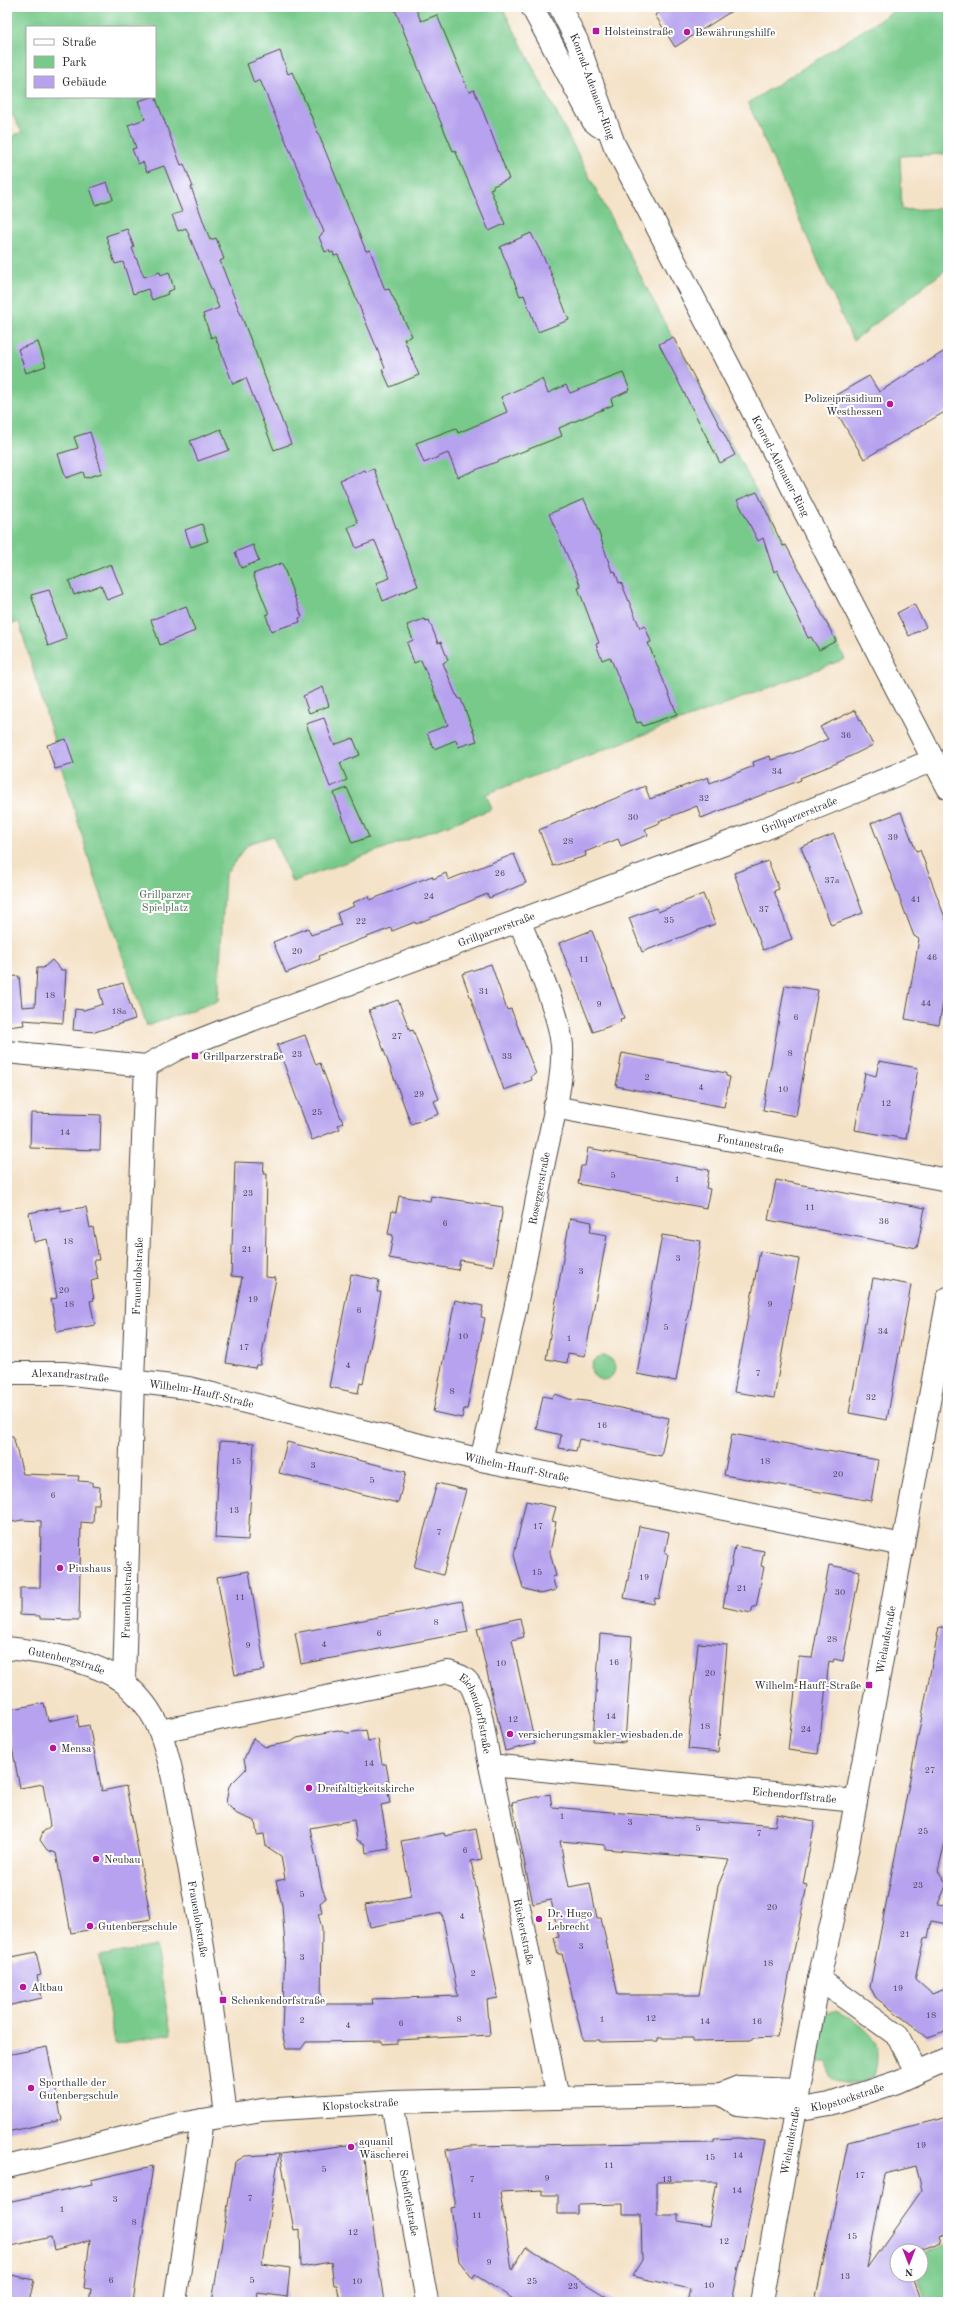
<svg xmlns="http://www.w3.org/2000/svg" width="955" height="2309" font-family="'Old Standard TT',serif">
	<rect width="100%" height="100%" fill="#fff"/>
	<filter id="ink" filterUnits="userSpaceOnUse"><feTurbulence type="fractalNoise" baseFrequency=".025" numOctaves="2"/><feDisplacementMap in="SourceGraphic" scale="8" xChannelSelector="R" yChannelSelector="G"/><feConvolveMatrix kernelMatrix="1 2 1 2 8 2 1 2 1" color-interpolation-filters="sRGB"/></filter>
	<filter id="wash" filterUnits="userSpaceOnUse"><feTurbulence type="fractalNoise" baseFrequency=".012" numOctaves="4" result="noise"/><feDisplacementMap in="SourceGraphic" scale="16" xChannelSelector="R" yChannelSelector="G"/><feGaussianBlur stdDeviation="0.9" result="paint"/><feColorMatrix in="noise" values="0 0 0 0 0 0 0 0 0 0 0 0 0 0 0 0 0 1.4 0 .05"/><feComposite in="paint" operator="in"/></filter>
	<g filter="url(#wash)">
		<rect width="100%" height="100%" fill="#f4e2c7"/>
		<path fill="#78ca8b" stroke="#527a5b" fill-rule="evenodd" d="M7,7h495l153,297 154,284 36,71 -359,135 6,15 -200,73 -19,-46 -25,8 -23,31 -7,126 -71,25 -56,-160 -72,-244 -12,4v-488l15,-6 -15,-26zM27,27h128v70h-128z
			M900,7h48v147l-48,2 2,54 46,-2v60l-95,73 -105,-238z
			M591 1368a12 12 0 1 1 24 0a12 12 0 1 1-24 0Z
			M156,1946l15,88 -56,10 -16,-88z
			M836,2010c33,20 48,23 38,66 -11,6 -33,14 -42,1 -2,-3 -3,-11 -4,-15h-14l8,-46z
			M948,2244v58h-22l-9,-27h4v-21z"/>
		<g id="blocks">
			<path fill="#b6a2ee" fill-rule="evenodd" d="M394,7h21l6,14 16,-6 32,77 5,-2 7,16 28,73 -16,7v2l-3,1 15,35 -16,7 -34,-81 -2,1 -28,-66z
				M667,7h71l-63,40 -20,-32z
				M280,51l8,23 4,-2 13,29 61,150 4,-1 15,40 4,-1 23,47 -8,3 15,36 -29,12 -8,-18 3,-1 -47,-113 -4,1 -1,-4 -3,1 -1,-3 -4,2 -6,-15 5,-5 -25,-60 -39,-92 -6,3 -7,-19z
				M155,96l26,69 3,-1 9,23h-2l19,53 6,-2 8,21 -4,2 71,183 -17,6 -28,-72 -13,6 -18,-48 -4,2 -8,-24 16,-6 -33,-80 -8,3 -6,-16 10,-3 -18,-46 -17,6 -4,-10 -5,2 -6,-15 4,-1 -8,-23 17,-6 -7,-18z
				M107,182l6,17 -17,6 -6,-17z
				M127,229l7,18 -2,1 12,29 16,-5 1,3 8,-3 5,17 -7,3 1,2 -16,6 -4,-11 -15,5 -10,-32 -8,2 -9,-28z
				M531,233l18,35 20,52 -31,12 -14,-37 -4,1 -20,-49z
				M673,337l62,118 -15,8 -61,-119z
				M38,342l8,24 -20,7 -8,-24z
				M948,349v61l-84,49 -35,-60 40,-23 10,16z
				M623,373l7,17 -19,9 2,6 -54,23 3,8 -104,41 -10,-24 -24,10 -8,-20 40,-15 2,5 49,-21 -6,-15 41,-18 6,14 18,-8 4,8z
				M221,429l8,21 -31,11 -8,-20z
				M90,432l12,41 -17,5 -2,-6 -17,6 -8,-24 20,-6 -4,-11z
				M374,469l44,117 -35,15 -7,-18 14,-5 -15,-37 -19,7 -8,-21 10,-4 -18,-43 25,-10 1,2z
				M757,492l26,54 3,-1 50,96 -17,9 -8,-13 -3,1 -31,-68 -3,2 -11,-34 -5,3 -21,-41z
				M584,499l14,31 14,42 3,-1 4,12 2,-1 19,46 5,-2 6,16 -3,1 29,71 -34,12 -2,-4 -4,1 -27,-66 -8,3 -6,-16 3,-1 -21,-55 3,-1 -32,-73z
				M202,524l6,17 -17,6 -6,-17z
				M253,545l6,16 -18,7 -6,-16z
				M282,563l20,54 -3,1 1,4 -29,9 -5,-16 3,-1 -16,-40z
				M111,564l12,30 -16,6 -6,-15 -27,10 -5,-14z
				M49,590l18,49 -19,7 -17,-51z
				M914,604l12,23 -17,9 -12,-23z
				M186,606l9,25 -35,14 -9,-25z
				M424,619l2,2 3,-1 9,23 3,-1 7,18 -5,3 13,32h1l2,4h2l16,42 -19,6 -2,-7 -22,9 -7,-16 21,-8 -27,-65 -7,3 -7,-20 6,-3 -6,-15z
				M323,687l6,19 -20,7 -6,-17z
				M855,710l18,35 -36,18 -37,15 1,2 -100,38 -4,-12 -38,15 1,2 -15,6 3,6 -27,11 -3,-7 -33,13 1,4 -33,10 -14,-36 106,-44 5,13 58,-22 2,6 44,-17 -1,-4 17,-6 1,4 20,-6 37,-15 -8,-12z
				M324,718l10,27 19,-7 7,17 -20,8 7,17 -17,7 -24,-63z
				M66,739l8,25 -19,5 -8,-24z
				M347,788l22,49 -17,6 -18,-50z
				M901,812l15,39 4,-1 28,76v49l-9,50 -34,-6 14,-80 -5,-3 -43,-113z
				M834,834l29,79 -32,12 -30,-78z
				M514,854l12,29 -37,15 -2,-4 -71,30 -1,-2 -23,9 -1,-3 -58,22 -14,6 1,3 -34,14 -13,-31 35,-14 3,7 30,-10 -4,-12 17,-7 -2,-3 17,-7 1,4 62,-24 1,3 13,-6 2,7z
				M768,861l11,28 -5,2 18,48 -29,11 -29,-77z
				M703,894l12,30 -73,28 -13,-34 27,-10 2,4z
				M590,931h2l12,31 20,56 -4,1 1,3 -28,10 -34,-89z
				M52,960l9,10h5l-3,53 -40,-3 1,5 -17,2v-50l12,-1 3,31 13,-1 2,-38h6z
				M491,964l16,46 4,-1 25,65 -5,2 1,4 -28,10 -42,-116z
				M123,983l12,36 -40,13 -22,-2 2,-21 9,1 19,-6 -4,-14z
				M785,985l33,5 -22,126 -33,-6z
				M398,1000l12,31 3,-1 26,69 -5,2 5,13 -28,10 -42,-114z
				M305,1035l11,30 4,-2 23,60 -5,2 2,4 -28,11 -35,-95z
				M622,1053l104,20v3l4,1 -6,30 -108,-21z
				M879,1061l39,7 -12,71 -51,-9 10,-57 11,3z
				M31,1113l70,2 -1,35 -70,-2z
				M588,1148l121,22 -3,18 4,1 -4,19 -128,-24 3,-18h4z
				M235,1162l29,1 -1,11h4l-2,103 11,1 -16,87h-4l-1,3 -29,-5 16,-86 -11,-1z
				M776,1180l149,28 -8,40 -149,-28z
				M399,1196l31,5 1,-5 72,11 -10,59 -33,-6 -2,10 -69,-12 4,-23 -5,-1 4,-23 4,1z
				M60,1207v4l26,-4 4,21 3,-1 6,33h-5l4,19 -7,2 3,19 -4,1 5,24 -38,7 -6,-33 6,-1 -10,-59 -13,3 -5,-29z
				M570,1218l22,4 -2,10 17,3 -22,121 -17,-3 -1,10 -21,-4z
				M662,1235l39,6 -25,140 -39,-7z
				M760,1251l39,8 -25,139 -40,-6z
				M351,1274l28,6 -2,12h4l-18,92 -3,-1 -2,10 -29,-6z
				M873,1278l38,7 -24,135 -38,-7z
				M455,1300l28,6 -2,11 4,1 -18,91h-3l-2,9 -29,-6z
				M555,1394l14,5 17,2 83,17 -8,38 -82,-17 -3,12 -17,-3 2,-13 -25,-6 7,-33 9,2z
				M732,1434l146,26 -7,41 -147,-26z
				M7,1436h6l10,38 56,2 -1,5 14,1v4l8,1 -1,17h-5l-1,19 -12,-1 -2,98 -39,-1v-3l-20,-1v-27h20l1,-67 -19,-1 -15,3z
				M220,1441l34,2 -6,97 -33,-2z
				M287,1442l119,30 -8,31 -119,-30z
				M437,1483l29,7 -23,85 -29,-8z
				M526,1501l30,6 -4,14 4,1 -6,30 6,24 -4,1 4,13 -15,4 -18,-6 -9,-33z
				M639,1526l30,6 -4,21 3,1 -9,45 -4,-1 -1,6 -30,-6z
				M735,1546l29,5 -3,15 3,1 -8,40h-3l-2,6 -28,-6z
				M829,1565l31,6 -17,90 -9,-2 -1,3 -4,-1 -11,93 -30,-4 11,-93 13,1z
				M249,1571l16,99 -30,5 -18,-98z
				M462,1601l6,31 -167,32 -6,-31z
				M520,1618l4,19 -12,3 23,104 -30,7 -28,-123z
				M939,1627l9,1v202l-10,41 9,13 -9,20 10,1v19l-17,-3 -3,18 -4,-1 -9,41 17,15 16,-6v42l-20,7 -52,-39 -6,-11z
				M600,1634l32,3 -7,106 -32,-2z
				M698,1643l29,2 -9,107 -30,-3z
				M44,1703l4,18 29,-6 2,12 10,-2 13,66 24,-5 25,133 -80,14 -15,-80 -9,-3 -7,-10 3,-8 7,-6 -7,-42 -23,4 -13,-66v-12z
				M338,1730l10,3 18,-3 2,11 10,-2 4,25h4l3,17h-3l4,22 -9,2 8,44 -23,4 -1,-9 -8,-4 -3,-20 -44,8 12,60 4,10 -6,5 2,10 -4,1 4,14 -1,76h52l-1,-5 86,-3 -16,-83 -72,14 -5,-22 46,-9 -10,-55 43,-8 1,3 31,-7 6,30 -11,2 27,137 -11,2 3,35 -92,5v3l-16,1v-3l-76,1 -5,7h-15l-4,-17 3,-86 -3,-41 -6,-24 9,-2 -4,-23 -15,-10 -2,-12 -7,1 -2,-14 -18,-7 -11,-11 3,-17 17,-17 -2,-10 9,-21 12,9 26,-5 6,-4z
				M550,1794l2,13 223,19 2,-12 38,7 -12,63 4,1 -30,152 -24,1v2l-60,1v-3h-35v3l-58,1v-2h-17l-21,-86h-4l-4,-16 5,-1 -8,-37 -18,4 -21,-102zM560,1841l45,4v4l124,11 -11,26 -19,109h-81l-17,-77h-4l-7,-35 -21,4z
				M36,1952l5,23 -4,1 5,22 -35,8v-48z
				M47,2047l15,73 -55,12v-77z
				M948,2117v116l-9,3 2,6 -23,9h-21v24h15l10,27h-107l33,-160zM916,2166l6,24 -55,78 18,-94z
				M739,2138l26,3 -33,161h-45l3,-13 -58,-13 10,-16 -1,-45h-18v-11l-45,1v9h-20v-19h-15v-5l-43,2 12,78 14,-23 89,55h-97l-43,-27 -2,4 -14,-18 -8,-53 5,-1 -10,-57 22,-4 246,-4v-3zM657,2182h60l-8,44 -31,-5v-6h-21z
				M362,2143l7,58 15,101h-44l-3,-17h-3l-3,-23 -30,5 -1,-38 -6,1 -14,-76z
				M279,2154l-17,110 28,4 -3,29 -29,-4 -2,9h-44l23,-140 10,-6z
				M153,2166l-20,136h-44l2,-13 -7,-1 6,-48 -36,10 -3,-13 -44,10v-45l85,-18 -1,-4z
				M7,2274l27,6 -5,22h-22z"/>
		</g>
	</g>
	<g filter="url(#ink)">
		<use href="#blocks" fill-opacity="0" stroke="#494642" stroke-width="1"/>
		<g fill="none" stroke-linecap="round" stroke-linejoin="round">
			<g stroke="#494642" stroke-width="24">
				<g id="street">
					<path id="s1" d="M7,1052l139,14 31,-17 48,-19 532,-198 176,-72"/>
					<path id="s2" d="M554,1107l394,73"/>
					<path id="s3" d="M7,1373h57l124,15 293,72 422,85"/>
					<path id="s4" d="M481,1460c24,-98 44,-195 62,-293 7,-36 21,-86 19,-122 -4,-38 -29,-89 -43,-125"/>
					<path id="s5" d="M7,1648c37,4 98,14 124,41 13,12 23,26 29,43 12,32 17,68 23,103 19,93 31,186 43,280"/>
					<path id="s6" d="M124,1682l9,-302 13,-314"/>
					<path id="s7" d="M160,1731l288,-59c6,2 12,3 17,7 16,12 20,65 25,86l366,36"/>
					<path id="s8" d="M490,1765l68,333"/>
					<path d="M819,1979l79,57 18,36"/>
					<path id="s9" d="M721,2094l16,10 58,6 35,-6 67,-22 51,-23"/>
					<path id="s10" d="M392,2102l35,200"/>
					<path id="s11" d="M7,2167l172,-43 83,-14 130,-8 329,-8 18,-7 60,2"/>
					<path d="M175,2302l27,-182"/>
					<path id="s12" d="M761,2302l58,-323 25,-112 104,-569"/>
				</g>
			</g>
			<g stroke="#494642" stroke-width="24">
				<g id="primary">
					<path d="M532,7l61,114 6,5"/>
					<path id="s13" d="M560,7l17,34 37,103 334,644"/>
				</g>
			</g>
			<use href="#street" stroke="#fff" stroke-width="22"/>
			<use href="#primary" stroke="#fff" stroke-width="22"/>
		</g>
	</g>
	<g fill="#b5179e" stroke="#fff" stroke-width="1.5">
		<rect x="592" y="27" width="8" height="8" rx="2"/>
		<circle cx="687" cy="32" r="4"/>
		<circle cx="890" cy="404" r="4"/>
		<rect x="191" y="1052" width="8" height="8" rx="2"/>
		<circle cx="60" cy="1568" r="4"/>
		<rect x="865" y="1681" width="8" height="8" rx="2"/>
		<circle cx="510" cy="1734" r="4"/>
		<circle cx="53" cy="1748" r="4"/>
		<circle cx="309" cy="1788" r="4"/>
		<circle cx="96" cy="1859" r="4"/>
		<circle cx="539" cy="1919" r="4"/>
		<circle cx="90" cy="1926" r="4"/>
		<circle cx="23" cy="1987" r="4"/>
		<rect x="219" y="1996" width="8" height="8" rx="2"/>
		<circle cx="31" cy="2088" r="4"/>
		<circle cx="351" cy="2147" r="4"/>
	</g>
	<g text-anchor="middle" stroke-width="4" stroke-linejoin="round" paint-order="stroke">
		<g font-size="9" fill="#4e495c">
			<text x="846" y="738">36</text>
			<text x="777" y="774">34</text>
			<text x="704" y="801">32</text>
			<text x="633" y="820">30</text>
			<text x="893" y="840">39</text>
			<text x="568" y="844">28</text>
			<text x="500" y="876">26</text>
			<text x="832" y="883">37a</text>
			<text x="429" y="899">24</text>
			<text x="916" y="902">41</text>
			<text x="764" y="912">37</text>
			<text x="669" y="923">35</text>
			<text x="361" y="924">22</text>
			<text x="297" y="954">20</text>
			<text x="932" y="960">46</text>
			<text x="584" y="962">11</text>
			<text x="484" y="994">31</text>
			<text x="50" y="998">18</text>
			<text x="926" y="1006">44</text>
			<text x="599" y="1007">9</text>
			<text x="119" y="1014">18a</text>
			<text x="796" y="1020">6</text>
			<text x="397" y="1039">27</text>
			<text x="790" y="1056">8</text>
			<text x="297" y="1057">23</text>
			<text x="507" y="1059">33</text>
			<text x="647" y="1080">2</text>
			<text x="701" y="1090">4</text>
			<text x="783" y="1092">10</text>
			<text x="419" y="1097">29</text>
			<text x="886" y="1106">12</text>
			<text x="317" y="1115">25</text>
			<text x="65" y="1135">14</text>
			<text x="613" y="1178">5</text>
			<text x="677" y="1182">1</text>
			<text x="248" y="1196">23</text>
			<text x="810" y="1210">11</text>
			<text x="884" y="1224">36</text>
			<text x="445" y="1226">6</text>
			<text x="68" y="1244">18</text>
			<text x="247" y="1252">21</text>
			<text x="678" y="1261">3</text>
			<text x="581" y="1274">3</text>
			<text x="64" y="1293">20</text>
			<text x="253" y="1302">19</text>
			<text x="69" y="1307">18</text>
			<text x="770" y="1307">9</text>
			<text x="359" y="1313">6</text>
			<text x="666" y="1330">5</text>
			<text x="883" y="1334">34</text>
			<text x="463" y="1339">10</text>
			<text x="569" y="1341">1</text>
			<text x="244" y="1350">17</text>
			<text x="348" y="1368">4</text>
			<text x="758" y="1376">7</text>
			<text x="452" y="1394">8</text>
			<text x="871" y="1400">32</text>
			<text x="602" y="1428">16</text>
			<text x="236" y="1464">15</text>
			<text x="765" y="1464">18</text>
			<text x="313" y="1468">3</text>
			<text x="838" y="1477">20</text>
			<text x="372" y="1483">5</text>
			<text x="53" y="1498">6</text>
			<text x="234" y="1513">13</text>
			<text x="538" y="1529">17</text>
			<text x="439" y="1535">7</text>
			<text x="537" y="1575">15</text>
			<text x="644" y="1580">19</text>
			<text x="742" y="1591">21</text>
			<text x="840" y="1595">30</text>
			<text x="240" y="1600">11</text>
			<text x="436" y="1625">8</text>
			<text x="379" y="1636">6</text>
			<text x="832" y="1642">28</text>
			<text x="324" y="1647">4</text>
			<text x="248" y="1648">9</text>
			<text x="614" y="1665">16</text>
			<text x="501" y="1666">10</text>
			<text x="710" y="1676">20</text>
			<text x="611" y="1719">14</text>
			<text x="513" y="1722">12</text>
			<text x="705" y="1729">18</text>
			<text x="806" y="1732">24</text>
			<text x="369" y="1766">14</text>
			<text x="930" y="1773">27</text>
			<text x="562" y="1819">1</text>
			<text x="630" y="1825">3</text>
			<text x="698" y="1831">5</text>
			<text x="923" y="1834">25</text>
			<text x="759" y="1836">7</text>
			<text x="465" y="1853">6</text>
			<text x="918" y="1888">23</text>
			<text x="302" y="1897">5</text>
			<text x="772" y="1910">20</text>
			<text x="462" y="1919">4</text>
			<text x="905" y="1937">21</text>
			<text x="581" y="1949">3</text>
			<text x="302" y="1960">3</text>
			<text x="768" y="1966">18</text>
			<text x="473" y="1976">2</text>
			<text x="898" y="1991">19</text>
			<text x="931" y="2018">18</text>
			<text x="651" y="2021">12</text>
			<text x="459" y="2022">8</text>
			<text x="602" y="2022">1</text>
			<text x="302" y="2023">2</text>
			<text x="705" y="2024">14</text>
			<text x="757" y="2024">16</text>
			<text x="401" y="2026">6</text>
			<text x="348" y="2028">4</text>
			<text x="921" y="2148">19</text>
			<text x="738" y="2158">14</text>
			<text x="710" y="2160">15</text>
			<text x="609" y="2168">11</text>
			<text x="324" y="2172">5</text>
			<text x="860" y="2178">17</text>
			<text x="547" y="2181">9</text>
			<text x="472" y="2182">7</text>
			<text x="667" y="2182">13</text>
			<text x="737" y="2193">14</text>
			<text x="250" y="2201">7</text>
			<text x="115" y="2202">3</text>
			<text x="62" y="2212">1</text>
			<text x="477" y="2218">11</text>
			<text x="134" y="2225">8</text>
			<text x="353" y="2235">12</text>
			<text x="852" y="2239">15</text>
			<text x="724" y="2244">12</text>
			<text x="489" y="2265">9</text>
			<text x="845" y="2279">13</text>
			<text x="111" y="2283">6</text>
			<text x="252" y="2283">5</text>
			<text x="357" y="2284">10</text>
			<text x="532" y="2284">25</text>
			<text x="709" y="2288">10</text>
			<text x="573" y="2289">23</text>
		</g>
		<g font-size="11" fill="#2b2b2b" stroke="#fff" text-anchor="start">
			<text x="604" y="35">Holsteinstraße</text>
			<text x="695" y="36">Bewährungshilfe</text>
			<text x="882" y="402" text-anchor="end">Polizeipräsidium<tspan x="882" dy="13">Westhessen</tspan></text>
			<text x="203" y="1060">Grillparzerstraße</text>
			<text x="68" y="1572">Piushaus</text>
			<text x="861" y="1689" text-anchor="end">Wilhelm-Hauff-Straße</text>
			<text x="518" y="1738">versicherungsmakler-wiesbaden.de</text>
			<text x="61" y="1752">Mensa</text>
			<text x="317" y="1792">Dreifaltigkeitskirche</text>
			<text x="104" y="1863">Neubau</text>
			<text x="547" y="1917">Dr. Hugo<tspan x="547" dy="13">Lebrecht</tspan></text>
			<text x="98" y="1930">Gutenbergschule</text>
			<text x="31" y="1991">Altbau</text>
			<text x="231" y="2004">Schenkendorfstraße</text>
			<text x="39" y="2086">Sporthalle der<tspan x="39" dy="13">Gutenbergschule</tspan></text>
			<text x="359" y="2145">aquanil<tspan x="359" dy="13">Wäscherei</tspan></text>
		</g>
		<g font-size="11" fill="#2b2b2b" stroke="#fff">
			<text dy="4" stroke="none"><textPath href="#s13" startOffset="86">Konrad-Adenauer-Ring</textPath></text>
			<text dy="4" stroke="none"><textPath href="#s13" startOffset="510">Konrad-Adenauer-Ring</textPath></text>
			<text dy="4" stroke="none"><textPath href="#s1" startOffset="840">Grillparzerstraße</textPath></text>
			<text dy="4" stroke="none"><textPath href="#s1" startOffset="516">Grillparzerstraße</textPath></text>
			<text dy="4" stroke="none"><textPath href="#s2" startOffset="200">Fontanestraße</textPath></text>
			<text dy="4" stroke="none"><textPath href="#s4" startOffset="278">Roseggerstraße</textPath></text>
			<text dy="4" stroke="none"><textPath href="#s6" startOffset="406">Frauenlobstraße</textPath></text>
			<text dy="4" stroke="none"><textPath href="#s3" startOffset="63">Alexandrastraße</textPath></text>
			<text dy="4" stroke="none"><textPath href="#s3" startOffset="196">Wilhelm-Hauff-Straße</textPath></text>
			<text dy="4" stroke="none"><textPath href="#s3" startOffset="520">Wilhelm-Hauff-Straße</textPath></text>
			<text dy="4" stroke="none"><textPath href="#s6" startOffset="82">Frauenlobstraße</textPath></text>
			<text dy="4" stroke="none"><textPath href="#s12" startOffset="674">Wielandstraße</textPath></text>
			<text dy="4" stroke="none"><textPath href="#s5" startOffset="61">Gutenbergstraße</textPath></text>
			<text dy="4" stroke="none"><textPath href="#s7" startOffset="349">Eichendorffstraße</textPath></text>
			<text dy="4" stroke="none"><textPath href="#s7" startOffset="709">Eichendorffstraße</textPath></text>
			<text dy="4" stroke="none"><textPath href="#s5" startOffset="376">Frauenlobstraße</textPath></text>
			<text dy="4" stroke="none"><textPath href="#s8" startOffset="170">Rückertstraße</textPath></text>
			<text dy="4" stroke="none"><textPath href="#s9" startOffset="131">Klopstockstraße</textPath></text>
			<text dy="4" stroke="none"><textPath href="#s11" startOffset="360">Klopstockstraße</textPath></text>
			<text dy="4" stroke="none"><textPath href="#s12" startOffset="164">Wielandstraße</textPath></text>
			<text dy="4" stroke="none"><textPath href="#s10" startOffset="102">Scheffelstraße</textPath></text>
		</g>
		<g font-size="11" fill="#46634d" stroke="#fff">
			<text x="165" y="898">Grillparzer<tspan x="165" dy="13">Spielplatz</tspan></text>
		</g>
	</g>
	<rect width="955" height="2309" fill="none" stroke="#fff" stroke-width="24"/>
	<rect x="26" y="26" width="130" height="72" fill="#ffffff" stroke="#aaaaaa"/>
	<rect x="34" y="39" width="20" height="6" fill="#ffffff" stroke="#aaaaaa"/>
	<text x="62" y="46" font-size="12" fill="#2b2b2b">Straße</text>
	<rect x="34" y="56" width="20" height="12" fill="#78ca8b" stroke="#aaaaaa"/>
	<text x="62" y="66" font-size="12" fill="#2b2b2b">Park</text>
	<rect x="34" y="76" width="20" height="12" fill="#b6a2ee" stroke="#aaaaaa"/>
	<text x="62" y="86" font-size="12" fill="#2b2b2b">Gebäude</text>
	<g transform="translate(909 2263) rotate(180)"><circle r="19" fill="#ffffff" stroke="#aaaaaa"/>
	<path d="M0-3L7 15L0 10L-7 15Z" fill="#b5179e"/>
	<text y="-6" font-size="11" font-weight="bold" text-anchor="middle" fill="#2b2b2b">N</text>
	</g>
</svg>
